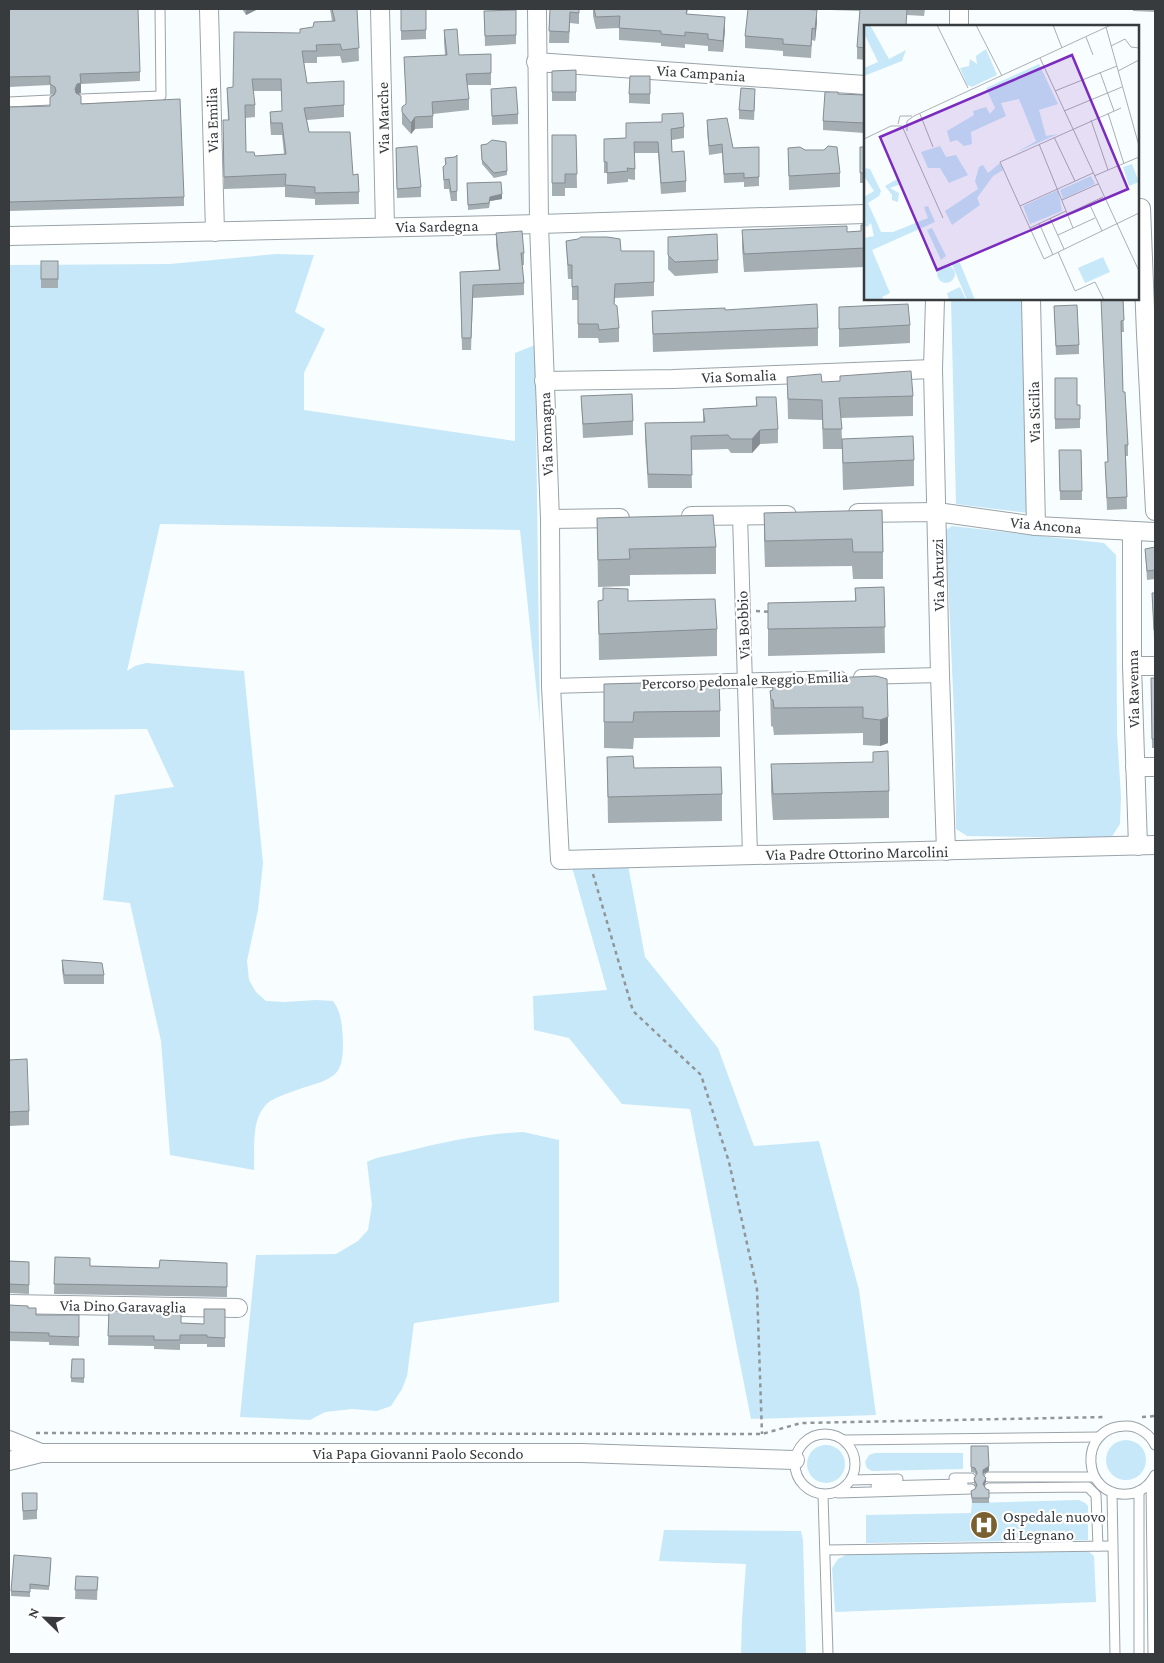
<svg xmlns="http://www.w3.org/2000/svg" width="1164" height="1663" font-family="'Crimson Pro',serif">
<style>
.green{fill:#c7e8f9}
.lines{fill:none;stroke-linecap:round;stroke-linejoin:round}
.service-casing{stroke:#99a3a9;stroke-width:11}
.pedestrian-casing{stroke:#99a3a9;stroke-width:16}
.minor-casing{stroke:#99a3a9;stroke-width:20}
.path{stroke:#909597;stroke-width:2.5;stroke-dasharray:4 4;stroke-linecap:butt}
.service{stroke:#fff;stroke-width:9}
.pedestrian{stroke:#fff;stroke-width:14}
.minor{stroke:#fff;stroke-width:18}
.wall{fill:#a4aeb3;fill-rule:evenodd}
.shaded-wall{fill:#868d92}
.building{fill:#bfcad0;stroke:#868d92;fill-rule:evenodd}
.labels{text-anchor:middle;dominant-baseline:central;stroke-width:4.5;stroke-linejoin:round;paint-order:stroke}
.street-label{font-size:16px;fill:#373b3e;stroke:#fff}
.poi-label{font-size:16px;fill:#373b3e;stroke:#fff;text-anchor:start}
.inset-road{fill:none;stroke:#abafb2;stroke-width:1}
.view{fill:#7b2cbf;fill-opacity:0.15;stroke:#7b2cbf;stroke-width:2.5}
.inset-edge{fill:none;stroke:#373b3e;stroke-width:2.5}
</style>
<rect width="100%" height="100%" fill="#f8fdff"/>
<g class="green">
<path d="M276,254L314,255L295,312L325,329L304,373V410L515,441V353L535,345L540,724L520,530L160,524L127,671L135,666L146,663L244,671L263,863L258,910L247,961L249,980L256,992L266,1001L285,1002L316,1000L333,1001C342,1013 342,1027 343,1041C343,1070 339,1077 312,1085C302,1088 293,1091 283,1095C276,1098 268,1101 264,1107C251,1123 255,1151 254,1170L170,1155L161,1041L130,903L103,900L115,795L174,787L147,729L9,730V265L170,264Z"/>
<polygon points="951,299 1022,299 1027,513 956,504"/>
<polygon points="952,526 1104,543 1116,555 1117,733 1121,796 1120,824 1111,838 967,836 956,829 955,737 946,530"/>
<polygon points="628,865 645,957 718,1048 754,1146 819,1141 859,1290 876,1415 751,1419 690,1109 622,1104 569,1038 534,1030 533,996 607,990 572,867"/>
<path d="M523,1132L559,1140V1302L414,1323L407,1376L402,1389L391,1406L377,1411L352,1409L325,1412L310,1420L240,1417L256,1255L336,1254L358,1241L368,1230L372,1205L367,1162C379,1156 391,1155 404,1152C443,1142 482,1134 523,1132Z"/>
<circle cx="1126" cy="1460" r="20"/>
<circle cx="826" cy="1464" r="19"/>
<polygon points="875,1453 963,1453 963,1469 872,1471 867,1468 865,1462 869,1455"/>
<polygon points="1079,1500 1085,1503 1088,1506 1088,1540 866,1543 866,1515 971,1513 972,1503"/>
<polygon points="664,1530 801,1531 803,1540 806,1654 741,1654 742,1619 746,1564 659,1561"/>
<polygon points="1088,1551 1094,1556 1096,1602 835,1612 832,1568 838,1559 848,1554"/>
</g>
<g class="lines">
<g class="service-casing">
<g id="service">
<polyline points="81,99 161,96 160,9"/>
<polyline points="9,102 50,100"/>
<circle cx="825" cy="1464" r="30"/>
<polyline points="844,1440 1099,1437"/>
<path d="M1155,1445C1150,1434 1137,1425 1125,1426C1077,1427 1081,1498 1128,1494C1140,1493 1149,1486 1155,1475"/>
<polyline points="989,1477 1094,1477"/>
<polyline points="954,1478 971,1478"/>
<polyline points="851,1480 898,1479"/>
<polyline points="1151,1482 1153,1654"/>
<polyline points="876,1486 963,1484"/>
<polyline points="989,1488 1088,1487 1096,1495 1098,1546"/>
<polyline points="1139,1491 1139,1654"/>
<polyline points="1112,1492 1115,1654"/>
<polyline points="838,1493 971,1489"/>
<polyline points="823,1495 828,1654"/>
<polyline points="826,1550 1112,1546"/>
</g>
</g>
<g class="pedestrian-casing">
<g id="pedestrian">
<polyline points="740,515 750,855"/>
<polyline points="861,677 940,675"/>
<polyline points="551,686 839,678"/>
</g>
</g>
<g class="minor-casing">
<g id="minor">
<polyline points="209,9 215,232"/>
<polyline points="380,9 385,227"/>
<polyline points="537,9 539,224 550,519 551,686 560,860 1155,845"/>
<polyline points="959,26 959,9"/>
<polyline points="536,62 865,85"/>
<polyline points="1141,208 1146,334 1155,511"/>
<polyline points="9,236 539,224 865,214"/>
<polyline points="935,299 933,369 940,675 946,851"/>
<polyline points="1031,299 1036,526"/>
<polyline points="544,381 673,379 933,369"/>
<polyline points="858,513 937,512 1036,526 1155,532"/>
<polyline points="691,516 787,515"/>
<polyline points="550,519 620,518"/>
<polyline points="1132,532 1132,666 1138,846"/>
<polyline points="1132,666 1155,666"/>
<polyline points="1135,767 1155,767"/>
<polyline points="9,1304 238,1308"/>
<polyline points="9,1440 41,1453"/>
<polyline points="9,1461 41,1453 581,1453 795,1460"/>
</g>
</g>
<g class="path">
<polyline points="756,611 771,612"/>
<polyline points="593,874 633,1011 701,1075 729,1162 757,1289 762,1434"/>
<polyline points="1142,1417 1155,1416"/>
<polyline points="36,1433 762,1434 801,1423 1106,1417"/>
</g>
<use href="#service" class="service"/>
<use href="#pedestrian" class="pedestrian"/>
<use href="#minor" class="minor"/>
</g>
<g class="wall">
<polygon points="9,9 140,72 140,81 81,84 81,93 78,94 81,104 184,197 184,206 9,211 9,107 50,106 53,95 50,94 50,85 9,87"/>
<polygon points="242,9 258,9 246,15"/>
<path d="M330,9H357L359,61L342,63L340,56L317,57V63H304L307,83L344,105V117L307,120L309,132L353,175L359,192V204L315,205V199L285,197V187L224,189L223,133L228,120L227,88L233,87L300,33L313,27L332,21ZM253,91H281L282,111L270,112V124L271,135H282L284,154L255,156L246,152L245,118L255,117V105Z"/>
<polygon points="401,9 426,9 426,39 401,40"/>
<polygon points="550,9 579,9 579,24 570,23 569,43 549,43"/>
<polygon points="593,9 688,9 687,14 725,29 723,52 708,51 708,46 685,44 685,48 661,46 661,43 619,40 619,28 596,29 593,16"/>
<polygon points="831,9 925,9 924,16 907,15 865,26 865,60 857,59 857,47 860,11 831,10"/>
<polygon points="1133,9 1155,9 1155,12 1133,11"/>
<polygon points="516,10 516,44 485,46 484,11"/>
<polygon points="817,22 815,41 812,40 811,58 783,56 783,51 745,48 745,36"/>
<polygon points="444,30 459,55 491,54 491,85 467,85 469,99 469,110 433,114 433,128 415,129 411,134 402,124 402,107 406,104 406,102 404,57 445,55 444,42"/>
<polygon points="576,70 576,101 552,101 552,71"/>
<polygon points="650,76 650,104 629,103 629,94"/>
<polygon points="491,89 518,114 518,124 492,125"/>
<polygon points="838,94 865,95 865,183 860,183 860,147 864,147 864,133 823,130 823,121"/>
<polygon points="755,98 754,120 739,119 739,110"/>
<polygon points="707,120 733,148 759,147 759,186 744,187 744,182 724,183 722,153 709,155 707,130"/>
<polygon points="626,123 684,127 684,138 672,140 672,152 686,181 686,192 661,194 658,153 635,153 635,180 628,179 628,182 607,184 607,173 604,173 604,139 626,138"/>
<polygon points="552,135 576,135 577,188 565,188 565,196 552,196"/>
<polygon points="506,142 507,175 494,178 482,164 481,145"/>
<polygon points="396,148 421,187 421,197 397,198"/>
<polygon points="788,148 840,173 840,187 789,190"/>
<polygon points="457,155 457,201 451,201 449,189 444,189 443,167 445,166 445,158 455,157"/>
<polygon points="467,183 502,199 490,201 489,208 468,210"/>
<polygon points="865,225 865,267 744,272 742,248 742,230 847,232 861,231"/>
<polygon points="496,233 524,253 524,265 522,265 524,283 524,295 473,298 471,350 462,350 460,272 499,270 496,245"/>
<polygon points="668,237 718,260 718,273 675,276 668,269"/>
<polygon points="566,241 621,251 654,251 654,296 615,298 614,305 619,328 619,342 599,343 598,338 578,338 578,300 572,300 572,279 568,279"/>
<rect x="41" y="261" width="17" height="27"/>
<polygon points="1101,299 1123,299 1124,332 1121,332 1123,392 1128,445 1128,456 1126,456 1127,509 1107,510 1105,462 1108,462"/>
<polygon points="1054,306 1079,345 1079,354 1056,355"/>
<polygon points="839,307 910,325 910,343 839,347"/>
<polygon points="725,310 818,328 818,346 653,352 652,311"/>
<polygon points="787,377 913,396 913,416 841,418 842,439 914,460 914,486 843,490 842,449 823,449 822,420 788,419"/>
<polygon points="1055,378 1077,405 1080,405 1080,428 1055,429"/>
<polygon points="581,396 633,421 633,435 583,438"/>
<polygon points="756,397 778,429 778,443 760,444 752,453 731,453 728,449 691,450 692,488 648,488 645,437 645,423 703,422 703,409 756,406"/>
<polygon points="1059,450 1081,450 1082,500 1060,500"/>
<polygon points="882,510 883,552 883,579 853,579 852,566 765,567 764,539 764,513"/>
<polygon points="597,518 716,547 716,574 630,575 630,586 598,587"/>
<polygon points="1155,547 1155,579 1147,580 1145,549"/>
<polygon points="884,587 885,653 768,656 768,603 855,601 855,588"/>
<polygon points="603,588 628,601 717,629 717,656 599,660 598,601 603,601"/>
<polygon points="1152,593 1155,593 1155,639 1154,639"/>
<polygon points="876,676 888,743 880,746 863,745 863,733 774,735 773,727 771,726 770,691 782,684"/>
<polygon points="1151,678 1155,678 1155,748 1152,748"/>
<polygon points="604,684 720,711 720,737 634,738 633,749 604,748"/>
<polygon points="607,757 634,768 722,794 722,821 608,823"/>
<polygon points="771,764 889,791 889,818 773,820 771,791"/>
<polygon points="62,960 104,975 104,984 64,984 62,970"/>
<polygon points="9,1060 29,1111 29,1125 9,1126"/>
<polygon points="55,1257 90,1266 159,1268 227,1263 227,1297 54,1294"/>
<polygon points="9,1261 29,1262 29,1294 9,1293"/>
<polygon points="28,1308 36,1315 79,1315 79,1346 49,1345 49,1342 9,1341 9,1321"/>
<polygon points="225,1309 225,1347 207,1347 207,1344 180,1344 180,1350 154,1349 154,1346 108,1345 109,1311 181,1323 204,1324"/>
<polygon points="72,1359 84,1359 84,1383 71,1382"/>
<polygon points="971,1446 989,1471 983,1474 986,1482 984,1486 986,1489 989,1490 989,1503 972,1503 971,1491 975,1489 976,1487 974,1484 974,1479 976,1475 975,1473 971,1472"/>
<polygon points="22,1493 37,1493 37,1519 23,1520"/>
<polygon points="51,1562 49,1590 30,1589 30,1597 11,1596 11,1591"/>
<polygon points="76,1576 98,1577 97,1600 75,1599"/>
</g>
<g class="shaded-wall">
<polygon points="246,9 258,9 246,15"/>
<polygon points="817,10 817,22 815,41 815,29"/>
<polygon points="725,17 725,29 723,52 723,41"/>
<polygon points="81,83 81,93 77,94 75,99 75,89 77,84"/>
<polygon points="415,117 415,129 411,134 411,123"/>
<polygon points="502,194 502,199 490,201 489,208 490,197"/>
<polygon points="760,430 760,444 752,453 752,439"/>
<polygon points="888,717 888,743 880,746 880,720"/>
<polygon points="989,1466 989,1471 983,1474 983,1470"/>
<polygon points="986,1478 986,1482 983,1489 983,1484"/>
</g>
<g class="building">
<polygon points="9,9 138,9 140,72 80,74 81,83 77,84 75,89 76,93 81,96 81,104 180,99 184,197 9,202 9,107 50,106 50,97 54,95 56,91 55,87 50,84 50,76 9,77"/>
<path d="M332,9H357L359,48L342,50L340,44L316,45L317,51H302L307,83L344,81V105L304,108L309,132H350L353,175L358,174L359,192L315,193V187L285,185L286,174L224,177L223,120H229L227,88L233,87L234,32L300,33V29L313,27L314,22L335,21ZM252,79H281L282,111L270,112L271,123H282L286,154L255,156L254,152H246L245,105H255Z"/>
<polygon points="401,9 426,9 426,30 401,31"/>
<polygon points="550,9 579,9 579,13 570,12 569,32 549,31"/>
<polygon points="594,9 687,9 686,14 725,17 723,41 708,39 708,34 685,32 685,36 661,34 661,31 619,28 620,16 596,17"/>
<polygon points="748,9 800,9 817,10 815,29 812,28 811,46 783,44 783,39 745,36"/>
<polygon points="860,9 907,9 906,26 865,26 865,48 857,47"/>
<polygon points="516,10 516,35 485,36 484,11"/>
<polygon points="457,29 459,55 491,54 491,73 466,74 469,99 432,102 433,116 415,117 411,123 402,112 402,107 406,104 406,97 404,57 447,55 444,30"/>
<polygon points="576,70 576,92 552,92 552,71"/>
<polygon points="630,76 650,76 650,94 629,94"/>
<polygon points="516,87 518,114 492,116 491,89"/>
<polygon points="741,88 755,89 754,111 739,110"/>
<polygon points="825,92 838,92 838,94 865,95 865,173 860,173 860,147 865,147 864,123 823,121"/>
<polygon points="683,113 684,127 671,129 672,152 684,151 686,181 661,183 658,142 634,142 635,169 627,168 628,171 607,173 607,162 604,162 604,139 626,138 626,123 662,122 662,114"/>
<polygon points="727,118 733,148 759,147 759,177 744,178 744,173 724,174 722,144 709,146 707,120"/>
<polygon points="552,135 576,135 577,174 565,174 565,183 552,183"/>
<polygon points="492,140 506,142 507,171 494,173 482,160 481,145 487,144"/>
<polygon points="417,146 421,187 397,189 396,148"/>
<polygon points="828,146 837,147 840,173 789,176 788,148 800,147 805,150 824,150"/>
<polygon points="457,155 457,191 451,192 449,179 444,180 443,167 446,164 445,158 455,157"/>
<polygon points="501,182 502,194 490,197 489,203 468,205 467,183"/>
<polygon points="861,225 865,225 865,248 744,254 742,230 847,226 847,232 861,231"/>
<polygon points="522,231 524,253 521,253 524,283 473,285 471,338 462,338 460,272 500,270 496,233"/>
<polygon points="717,234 718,260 675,262 668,255 668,237"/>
<polygon points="581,237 607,237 620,239 621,251 654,251 654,282 615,284 614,304 617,306 619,328 599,330 598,324 578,324 578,286 572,287 572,265 568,265 566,241 578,239"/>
<rect x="41" y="261" width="17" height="18"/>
<polygon points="1101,299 1123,299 1124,320 1121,321 1123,392 1125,392 1128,445 1125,445 1127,497 1107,498 1105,462 1108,462"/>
<polygon points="817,304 818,328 653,334 652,311 725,308 725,310"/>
<polygon points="908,304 910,325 839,329 839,307"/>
<polygon points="1077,305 1079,345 1056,346 1054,306"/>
<polygon points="911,371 913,396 839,398 842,429 823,429 822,400 788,399 787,377 821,374 822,382 840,381 840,376"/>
<polygon points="1055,378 1077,378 1077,405 1080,405 1080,419 1055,419"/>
<polygon points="632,394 633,421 583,424 581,396"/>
<polygon points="756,397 776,397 778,429 760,430 752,439 731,439 728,435 691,436 692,475 648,474 645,423 705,422 703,409 757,406"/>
<polygon points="913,436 914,460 843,463 842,439"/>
<polygon points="1059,450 1081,450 1082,491 1060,491"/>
<polygon points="882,510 883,552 853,552 852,539 765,541 764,513"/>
<polygon points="713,515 716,547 629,549 630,559 598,560 597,518"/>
<polygon points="1155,547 1155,570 1147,571 1145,549"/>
<polygon points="884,587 885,627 768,629 768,603 856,601 855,588"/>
<polygon points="603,588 628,589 628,601 715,599 717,629 599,634 598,601 603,600"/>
<polygon points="1152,593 1155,593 1155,630 1154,630"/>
<polygon points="876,676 887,679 888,717 880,720 863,718 863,707 774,708 773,700 771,699 770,691 773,690 772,684 782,684 783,680"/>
<polygon points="1151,678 1155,678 1155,739 1152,739"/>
<polygon points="719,681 720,711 634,712 633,722 604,722 604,684"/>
<polygon points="888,751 889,791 773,794 771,764 873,762 873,752"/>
<polygon points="633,756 634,768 721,767 722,794 608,797 607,757"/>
<polygon points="62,960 102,963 104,975 64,975"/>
<polygon points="27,1059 29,1111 9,1112 9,1060"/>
<polygon points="55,1257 90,1258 90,1266 159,1268 160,1260 227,1263 227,1287 54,1284"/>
<polygon points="9,1261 29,1262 29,1285 9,1284"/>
<polygon points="9,1305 28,1306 28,1308 36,1308 36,1315 79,1315 79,1337 49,1336 49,1333 9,1332"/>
<polygon points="204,1309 225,1309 225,1338 207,1337 207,1335 180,1335 180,1340 154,1340 154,1336 108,1336 109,1311 181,1312 181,1323 204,1324"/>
<polygon points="72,1359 84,1359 84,1378 71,1378"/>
<polygon points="971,1446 988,1446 989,1466 983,1470 983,1475 986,1478 983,1484 986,1489 989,1490 989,1498 972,1498 971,1491 975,1489 977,1485 974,1479 977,1473 975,1468 971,1467"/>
<polygon points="22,1493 37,1493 37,1510 23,1511"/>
<polygon points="14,1555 51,1558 49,1586 30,1584 30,1592 11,1591"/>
<polygon points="76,1576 98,1577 97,1590 75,1590"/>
</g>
<defs>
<g id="hospital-disc" transform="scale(1.4375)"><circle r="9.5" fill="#7a6031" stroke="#fff"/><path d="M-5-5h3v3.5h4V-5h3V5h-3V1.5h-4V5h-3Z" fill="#fff"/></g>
</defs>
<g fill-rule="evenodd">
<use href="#hospital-disc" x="984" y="1525"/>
</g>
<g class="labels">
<g class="street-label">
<text transform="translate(701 73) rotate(4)">Via Campania</text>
<text transform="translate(383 118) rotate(-91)">Via Marche</text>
<text transform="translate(212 120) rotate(-91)">Via Emilia</text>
<text transform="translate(437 226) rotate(-1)">Via Sardegna</text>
<text transform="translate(739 376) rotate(-2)">Via Somalia</text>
<text transform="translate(1034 412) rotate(-91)">Via Sicilia</text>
<text transform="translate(546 434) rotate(-92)">Via Romagna</text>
<text transform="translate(1046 525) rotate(5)">Via Ancona</text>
<text transform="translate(938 575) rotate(-91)">Via Abruzzi</text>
<text transform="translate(743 625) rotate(-92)">Via Bobbio</text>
<text transform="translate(745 680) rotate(-2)">Percorso pedonale Reggio Emilia</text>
<text transform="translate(1133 689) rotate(-91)">Via Ravenna</text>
<text transform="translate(857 853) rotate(-1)">Via Padre Ottorino Marcolini</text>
<text transform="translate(123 1306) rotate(1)">Via Dino Garavaglia</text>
<text x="418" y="1453">Via Papa Giovanni Paolo Secondo</text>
</g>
<g class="poi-label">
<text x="1003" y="1516">Ospedale nuovo<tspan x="1003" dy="18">di Legnano</tspan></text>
</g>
</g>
<g transform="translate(864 25)">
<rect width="275" height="275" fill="#f8fdff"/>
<path d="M0,0H6L25,34L42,25L38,36L0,51V43L14,37L0,8ZM122,24L133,50L108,62L103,60L96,43L105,41L106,34L113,39L112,31ZM175,39L194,79L175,85L182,111L194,109L151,128L172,116L155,74L137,78L142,91L107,107L108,119L100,121L93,115L86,117L83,106L110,90L109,86L122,82L126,89L131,83L122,63ZM76,121L82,132L92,130L104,150L85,158L76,143H64L57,127ZM136,138L139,145L129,151L113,173L116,180L88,200L81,186L114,164L111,156L115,142L119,140L124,148ZM268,139L275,157L265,161L259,142ZM0,143L6,144L17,166L15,171L4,178L17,207H29L64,193L60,182L64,181L71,197L8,225L26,268L18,272L20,275H0V213L10,211L7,198L3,202L0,200V172L10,166L0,151ZM227,151L231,159L199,174L196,165ZM35,153L37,159L26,163L35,168L34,177L28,175V170L21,161ZM194,165L198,186L166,199L159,181ZM68,203L82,231L77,235L63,205ZM239,232L246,247L221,258L214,243ZM93,237L96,238L111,275H103L88,239ZM73 249a9 9 0 1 1 18 0a9 9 0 1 1-18 0ZM96,262L102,275H85L83,268Z" fill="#c7e8f9"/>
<path class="inset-road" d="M73,0L104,63M112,0L138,51M189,0L198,23M242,2L275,121M222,12L229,30M247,21L261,14L267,22L275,23M176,33L275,246M254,46L275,35M236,47L250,86M191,66L253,41M257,83L136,137L180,234L275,188M200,86L258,62M244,88L260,139M56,89L69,122M227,95L244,145M34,99L36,91H48M43,106V96L50,91L247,0M190,112L211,156M0,114L27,101H38L79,193M175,119L209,203M230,151L275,132M198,175L234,159M225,178L238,206M156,181L229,148M203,189L239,172M186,193L200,224M175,198L189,230M166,203L202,186M194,210L231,193M194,227L211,266L231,257L240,275"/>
<path class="view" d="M208,30L264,164L73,245L16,112Z"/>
<rect width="275" height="275" class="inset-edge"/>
</g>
<rect width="1164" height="1663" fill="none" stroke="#373b3e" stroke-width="20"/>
<g transform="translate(45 1618) rotate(293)" stroke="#ffffff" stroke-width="4" paint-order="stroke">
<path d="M0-4L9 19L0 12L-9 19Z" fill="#373b3e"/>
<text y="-8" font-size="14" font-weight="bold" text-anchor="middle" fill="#373b3e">N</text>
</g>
</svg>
